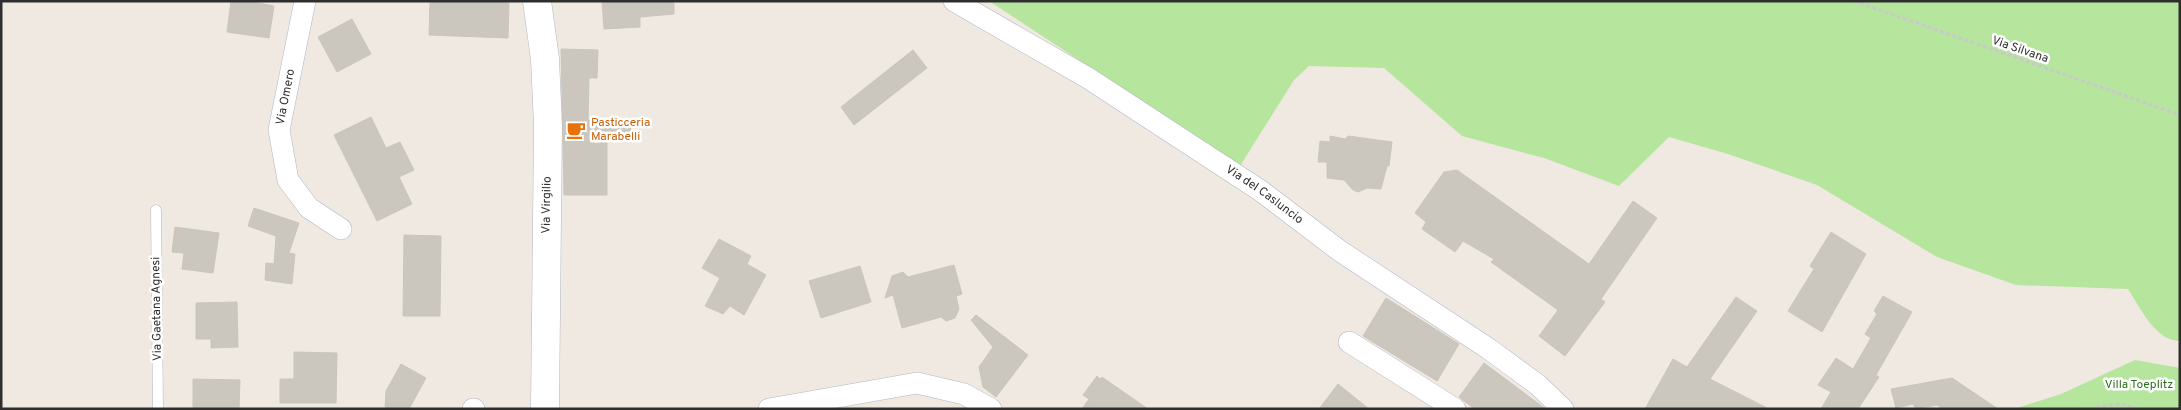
<svg xmlns="http://www.w3.org/2000/svg" width="2181" height="410" font-family="Overpass,sans-serif">
<style>
.green{fill:#b6e59e}
.building{fill:#cbc7bf;stroke:#cbc5ba}
.lines{fill:none;stroke-linecap:round;stroke-linejoin:round}
.service-casing{stroke:#b4b7c1;stroke-width:11}
.minor-casing{stroke:#b4b7c1;stroke-width:22}
.secondary-casing{stroke:#b4b7c1;stroke-width:29}
.path{stroke:#c9c9c9;stroke-width:3;stroke-dasharray:4 2.5;stroke-linecap:butt}
.service{stroke:#fff;stroke-width:10}
.minor{stroke:#fff;stroke-width:21}
.secondary{stroke:#fff;stroke-width:28}
.labels{text-anchor:middle;dominant-baseline:central;stroke-width:5;stroke-linejoin:round;paint-order:stroke}
.street-label{font-size:12px;fill:#2e2e2e;stroke:#fff}
.food-label{font-size:12px;fill:#c56008;stroke:#fff;text-anchor:start}
.park-label{font-size:12px;fill:#2c6e1b;stroke:#fff}
</style>
<rect width="100%" height="100%" fill="#efe9e1"/>
<g class="green">
<path d="M989,1H2180V341C2155,341 2140,307 2128,289L2016,285L1937,257L1817,185L1728,154L1669,137L1619,186L1544,158L1462,136L1384,68L1309,66L1294,80L1240,166Z"/>
<polygon points="2135,360 2180,368 2180,409 2014,409 2061,394"/>
</g>
<g class="building">
<polygon points="231,1 249,1 274,6 269,38 227,32"/>
<polygon points="430,1 509,1 508,38 429,35"/>
<polygon points="602,1 674,1 674,14 640,17 640,27 604,29"/>
<polygon points="352,19 371,54 337,72 318,37"/>
<polygon points="561,49 598,50 597,78 589,78 588,120 631,122 630,138 607,137 607,195 564,195"/>
<polygon points="913,50 927,68 854,125 841,107"/>
<polygon points="371,117 386,148 400,142 414,170 399,177 412,204 377,221 334,135"/>
<polygon points="1330,136 1345,139 1348,136 1392,142 1389,166 1387,166 1381,189 1367,188 1358,192 1353,190 1344,180 1327,178 1327,162 1318,162 1320,141 1330,142"/>
<polygon points="1457,170 1589,264 1633,201 1657,218 1601,299 1605,302 1565,356 1539,336 1558,310 1491,262 1494,259 1463,241 1455,252 1422,229 1426,222 1415,213 1444,172"/>
<polygon points="254,208 299,223 289,253 295,254 292,284 265,280 266,263 274,264 276,236 248,226"/>
<polygon points="175,227 219,233 213,273 182,269 184,253 172,252"/>
<polygon points="1831,232 1866,254 1822,332 1788,311 1814,269 1810,266"/>
<polygon points="404,235 441,236 440,316 403,316"/>
<polygon points="719,239 751,256 747,264 766,275 744,315 730,306 723,314 705,306 720,278 702,268"/>
<polygon points="954,265 962,294 956,296 959,309 955,318 946,321 941,317 902,328 893,295 885,298 892,276 903,272 908,277"/>
<polygon points="860,266 871,302 821,318 809,281"/>
<polygon points="1883,296 1912,312 1876,375 1879,377 1858,409 1821,409 1831,392 1818,385 1836,358 1853,369 1871,338 1865,334 1877,314 1874,311"/>
<polygon points="1736,297 1757,311 1710,379 1769,409 1645,409 1673,359 1687,367"/>
<polygon points="1386,298 1459,344 1437,381 1363,336"/>
<polygon points="237,302 238,347 211,348 211,339 196,339 196,303"/>
<polygon points="976,315 1028,355 996,397 983,387 979,367 993,347 971,320"/>
<polygon points="294,352 337,353 336,403 280,403 280,379 294,379"/>
<polygon points="1484,363 1539,404 1545,409 1475,409 1464,401 1459,397"/>
<polygon points="401,364 426,378 409,409 385,409 386,391"/>
<polygon points="1097,376 1100,379 1102,377 1148,409 1082,409 1089,399 1083,395"/>
<polygon points="1952,378 1998,409 1943,409 1937,405 1916,409 1913,404 1896,408 1891,389"/>
<polygon points="193,379 240,380 239,409 193,409"/>
<polygon points="1338,384 1369,409 1319,409"/>
</g>
<g class="lines">
<g class="service-casing">
<polyline id="service" points="156,210 158,409"/>
</g>
<g class="minor-casing">
<g id="minor">
<polyline points="305,1 279,130 288,180 309,208 341,229"/>
<path id="s1" d="M954,1L1088,78L1261,191L1340,251L1489,349L1538,385L1563,409"/>
<polyline points="1349,342 1455,409"/>
<polyline points="473,409 474,409"/>
<polyline points="769,409 917,383 964,394 991,409"/>
</g>
</g>
<g class="secondary-casing">
<polyline id="secondary" points="537,1 545,59 548,125 545,409"/>
</g>
<g class="path">
<polyline points="1854,1 2180,115"/>
<polyline points="2083,409 2121,404 2142,409"/>
</g>
<use href="#service" class="service"/>
<use href="#minor" class="minor"/>
<use href="#secondary" class="secondary"/>
</g>
<defs>
<g id="cafe-bare" transform="scale(1.5)"><path d="M-5.5-4.5H6V0H3Q3 3.5 0 3.5H-2.5Q-5.5 3.5-5.5 0ZM3-3.2v2h1.7v-2ZM-6 4.5H4V6H-6Z" fill="#e8710a" stroke="#fff" stroke-width="2.5" paint-order="stroke"/></g>
</defs>
<g fill-rule="evenodd">
<use href="#cafe-bare" x="576" y="130"/>
</g>
<g class="labels">
<g class="street-label">
<text transform="translate(2020 50) rotate(19)">Via Silvana</text>
<text transform="translate(286 97) rotate(-79)">Via Omero</text>
<text stroke="none"><textPath href="#s1" startOffset="366">Via del Casluncio</textPath></text>
<text transform="translate(547 205) rotate(-89)">Via Virgilio</text>
<text transform="translate(157 309) rotate(-91)">Via Gaetana Agnesi</text>
</g>
<g class="food-label">
<text x="591" y="123">Pasticceria<tspan x="591" dy="14">Marabelli</tspan></text>
</g>
<g class="park-label">
<text x="2139" y="385">Villa Toeplitz</text>
</g>
</g>
<rect width="2181" height="410" fill="none" stroke="#2e2e2e" stroke-width="5"/>
</svg>
